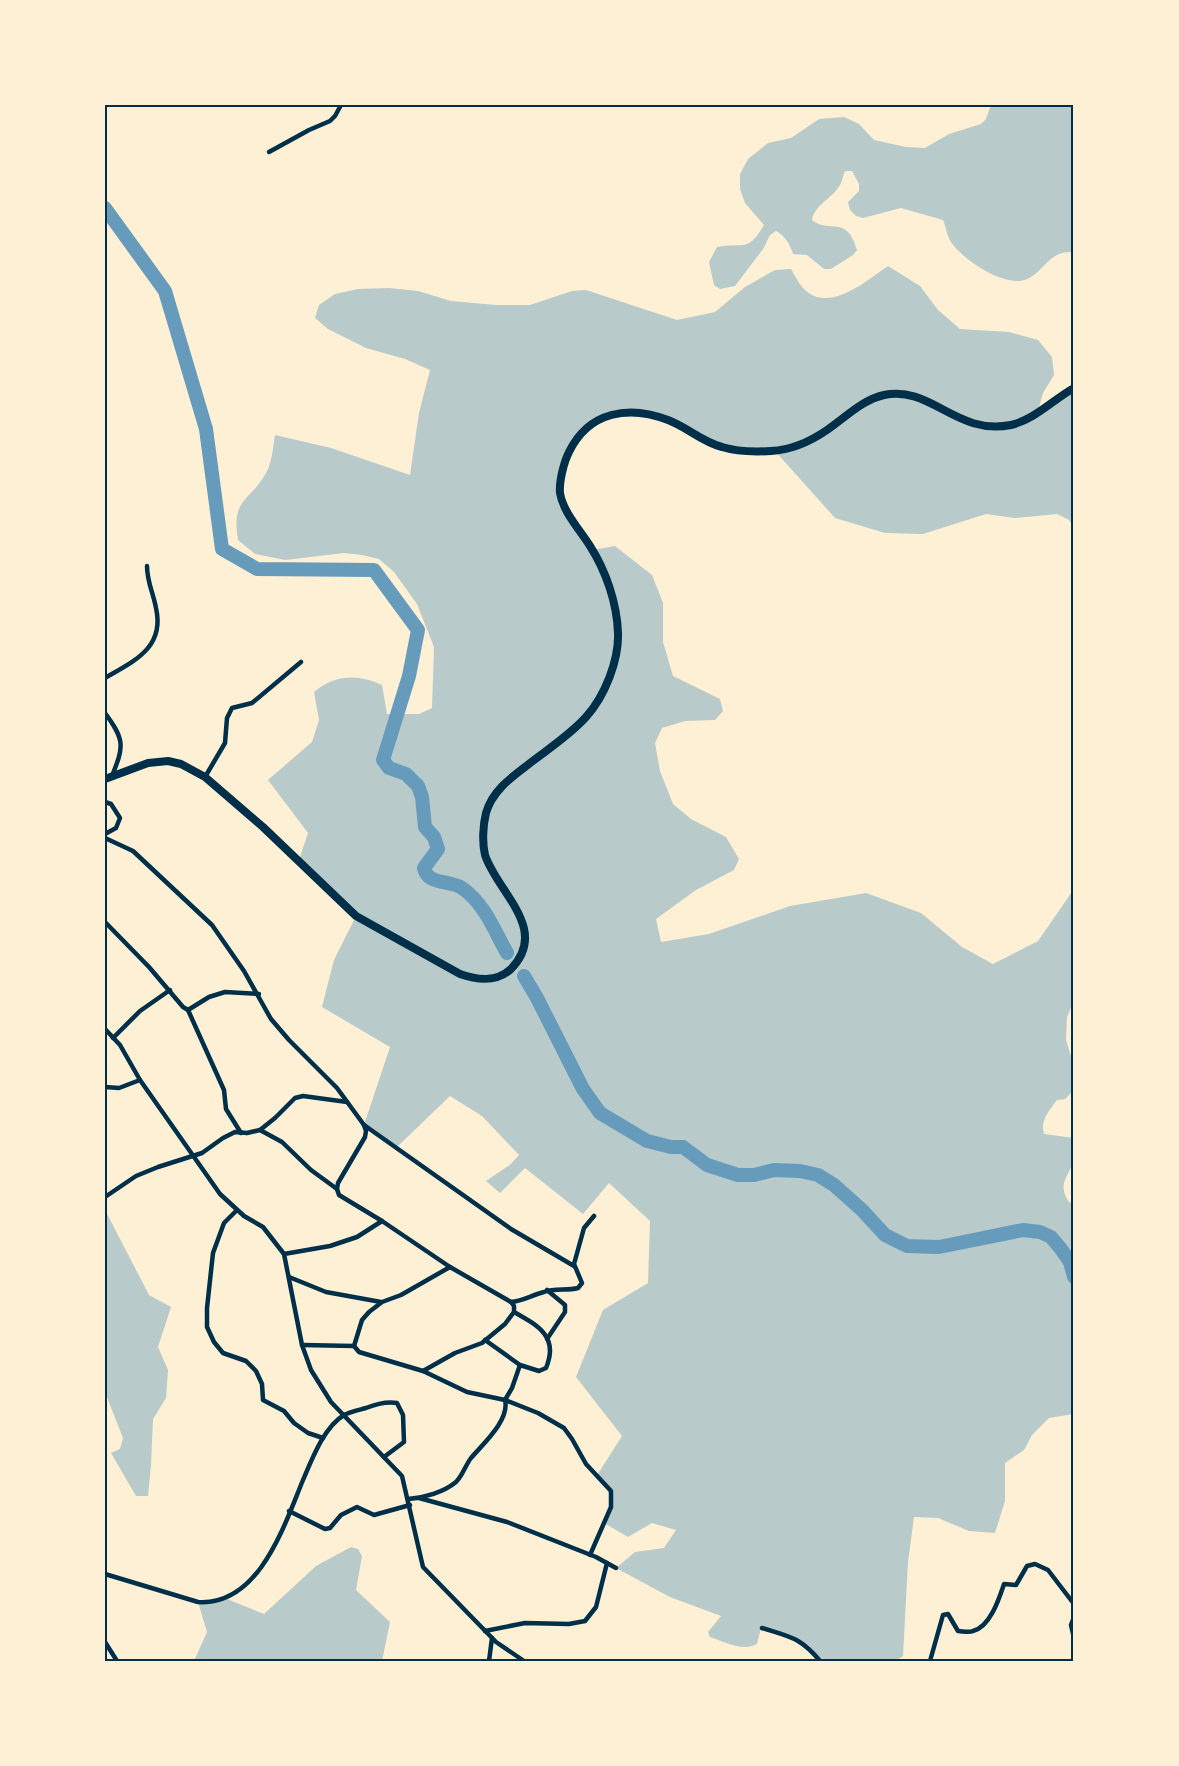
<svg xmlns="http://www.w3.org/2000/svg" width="1179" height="1766" font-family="'Roboto Condensed',sans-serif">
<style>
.green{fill:#b9caca}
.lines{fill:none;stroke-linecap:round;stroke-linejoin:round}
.river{stroke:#669bbc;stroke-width:14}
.minor{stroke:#003049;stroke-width:4.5}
.trunk{stroke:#003049;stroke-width:8}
.neatline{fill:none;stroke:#003049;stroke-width:2}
</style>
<rect width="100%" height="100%" fill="#fdf0d5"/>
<g class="green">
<path d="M991,105H1074L1073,252C1050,251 1047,267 1031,277C1009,292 963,260 951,242C947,236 946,227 943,220L901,208L863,218L856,216L850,210L848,202L859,191V184L852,171H845C843,175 842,182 840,185C832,199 815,204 812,220C829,234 847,214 857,250L853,255L831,269H824L807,255L793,254C790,244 785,236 776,231L770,235L763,249L735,286L720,289L714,285L709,262L717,247C744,242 748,253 764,225L745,203L740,189V174L748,159L768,143L791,138L819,119L844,117L859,124L874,140L906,147L925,148L949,134L981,124L986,119Z"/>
<path d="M888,266L920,286L938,310L960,329L1009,332L1038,340L1052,357L1054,375L1043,393L1038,411L1074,388V527L1069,520L1057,514L1015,518L986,514L923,534L885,533L835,518L775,451L724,448L684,428L647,415L602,418L573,445L560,492L592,550L615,546L652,575L663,603V642L673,676L720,699L723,711L715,720L685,721L662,728L655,743L660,771L673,804L691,819L726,837L739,859L734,870L696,890L656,919L661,942L709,934L790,906L866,893L921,913L962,947L993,964L1038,941L1074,889V1000L1067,1017L1066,1040L1074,1066V1090L1065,1099L1057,1100C1049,1111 1040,1120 1044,1134L1074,1138C1074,1145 1076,1155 1073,1162C1068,1178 1057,1184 1069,1202L1074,1203V1414L1049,1418L1032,1435L1024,1450L1005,1463V1501L995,1533L969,1531L938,1518L914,1517L908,1562L903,1656L896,1661H820L809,1646L761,1628L757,1644C743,1652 725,1642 710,1637L708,1632L721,1616L670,1597L616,1568L635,1552L664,1548L676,1530L652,1523L628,1537L604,1523L608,1517L611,1491L596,1477L622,1436L576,1377L603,1310L648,1283L650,1221L609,1183L583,1214L525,1168L500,1193L486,1181L511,1164L519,1155L482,1116L450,1096L397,1147L364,1125L390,1047L322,1007L334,960L356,916L298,863L308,833L268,780L312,742L319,720L314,692C335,674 359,674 382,685L387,714H419L432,708L434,647L417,604L394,572L379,559L362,555L344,553L285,560L255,554L238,540C231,498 249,503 266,473C272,463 273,447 275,435L331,448L410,475L419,413L430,370L405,359L366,348L328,329L315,318L319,305L335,294L358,289L389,288L418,291L451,301L496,305H530L572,291L586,290L677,320L715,312L745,287L775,270L791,269C795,276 799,284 804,289C829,314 866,281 888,266Z"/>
<polygon points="105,1210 149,1295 171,1307 158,1347 168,1370 166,1398 153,1419 151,1465 148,1496 136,1496 111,1453 120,1449 123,1438 105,1392"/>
<polygon points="351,1547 358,1549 362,1556 356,1590 390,1622 382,1661 194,1661 207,1632 198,1602 212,1603 227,1599 264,1614 316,1566"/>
</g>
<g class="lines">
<g class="river">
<path d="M105,208L165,291L206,429L222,549L257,569L374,570L418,630L409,676L383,760L389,768L406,774L418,786L422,797L425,827L434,837L438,849L424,868C427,885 450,880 462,888C485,904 494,930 507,953"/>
<polyline points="524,976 537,998 583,1089 600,1113 647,1141 671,1147 683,1147 707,1165 738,1175 754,1175 774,1170 800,1171 818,1175 834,1185 862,1210 885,1235 907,1246 939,1247 1023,1230 1040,1232 1051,1237 1061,1249 1070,1262 1074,1277"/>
</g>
<g class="minor">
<polyline points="269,152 309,130 330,121 335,116 341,105"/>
<path d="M105,678C134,661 165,648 156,608C153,592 147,582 147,566"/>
<path d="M105,713C125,740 124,746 112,776"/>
<polyline points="205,777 225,743 227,718 232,708 252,703 301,662"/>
<polyline points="105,802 111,804 120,818 116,828 105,834"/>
<polyline points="105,838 133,851 212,925 244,971 271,1019 289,1040 337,1088 364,1125 366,1131 365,1137 338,1183 337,1189 339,1195 382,1221 450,1267 511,1302 514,1306 514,1312 505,1324 482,1343 455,1353 423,1371"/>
<polyline points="105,922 149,967 183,1007 188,1010 209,997 225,992 259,994"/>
<polyline points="188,1010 224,1090 226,1109 241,1133"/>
<polyline points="105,1029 120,1045 140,1080 220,1194 244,1216 263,1227 284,1254 302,1345 311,1370 331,1402 402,1476 423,1567 496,1642 524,1661"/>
<polyline points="113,1038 140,1011 170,990"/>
<polyline points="105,1087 119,1088 140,1080"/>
<polyline points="364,1125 511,1229 574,1266"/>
<polyline points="260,1130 282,1142 311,1170 337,1189"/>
<polyline points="105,1197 136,1176 158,1167 202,1153 223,1138 235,1132 247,1133 260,1130 275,1118 295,1098 303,1096 347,1102"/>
<polyline points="237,1210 224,1223 213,1253 207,1308 207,1327 214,1342 223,1353 246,1361 256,1371 262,1384 263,1400 284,1411 294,1423 308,1433 323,1438"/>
<polyline points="284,1254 330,1246 357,1237 382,1221"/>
<polyline points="289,1277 326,1292 381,1302"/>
<polyline points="547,1290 565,1305 565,1312 547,1339"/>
<path d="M511,1302C523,1301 532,1295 544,1292C555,1288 567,1291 578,1288L582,1283L574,1264L584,1228L594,1216"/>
<path d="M514,1312C539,1326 559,1337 546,1368L539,1371L520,1365L512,1388L505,1400L538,1413L564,1428L572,1439L586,1464L611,1491V1507L590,1555"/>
<polyline points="485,1340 520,1365"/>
<polyline points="302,1345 354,1346 362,1320 369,1312 382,1302 401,1295 450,1267"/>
<path d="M354,1346L359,1352L423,1371L467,1392L505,1400C510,1420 483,1444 471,1458C465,1466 463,1475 456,1482C444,1492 424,1498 408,1499"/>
<polyline points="419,1498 507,1522 596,1557 616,1568"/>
<polyline points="289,1511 325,1529 330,1528 341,1515 357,1507 374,1515 410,1505"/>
<path d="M105,1574L198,1602C259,1606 284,1526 303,1480C312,1459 324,1427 344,1415C350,1412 359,1410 366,1408C376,1404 387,1401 397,1403L403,1415L404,1442L384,1457"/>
<polyline points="1074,1617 1071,1625 1074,1638"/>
<path d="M762,1628C790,1637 800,1637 820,1661"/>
<polyline points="485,1631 525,1623 569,1624 585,1621 596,1607 607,1563"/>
<polyline points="105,1642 117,1661"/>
<polyline points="489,1661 492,1638"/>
<path d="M930,1661L943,1615L948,1614L958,1631C962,1631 969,1633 973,1631C990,1627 999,1599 1004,1584L1016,1585L1027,1566L1035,1564L1048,1570L1074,1604"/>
</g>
<path class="trunk" d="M105,779L148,763L168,761L181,764L205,777L263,827L356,916L460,974C477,980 496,983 511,969C550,929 497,892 485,855C482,843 483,825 486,813C492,792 509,779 525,767C545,751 569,736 586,717C605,696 619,660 618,633C617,603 606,571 590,546C580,530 563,512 560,493C559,481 564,462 569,452C589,411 629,405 668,420C687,427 702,442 722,447C738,452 755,452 771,451C791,450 811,441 827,430C846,417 862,400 884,395C931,385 956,436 1011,425C1034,420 1054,399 1074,388"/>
</g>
<rect width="1179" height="1766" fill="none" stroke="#fdf0d5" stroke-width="213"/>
<rect x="106" y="106" width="966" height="1554" class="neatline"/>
</svg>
